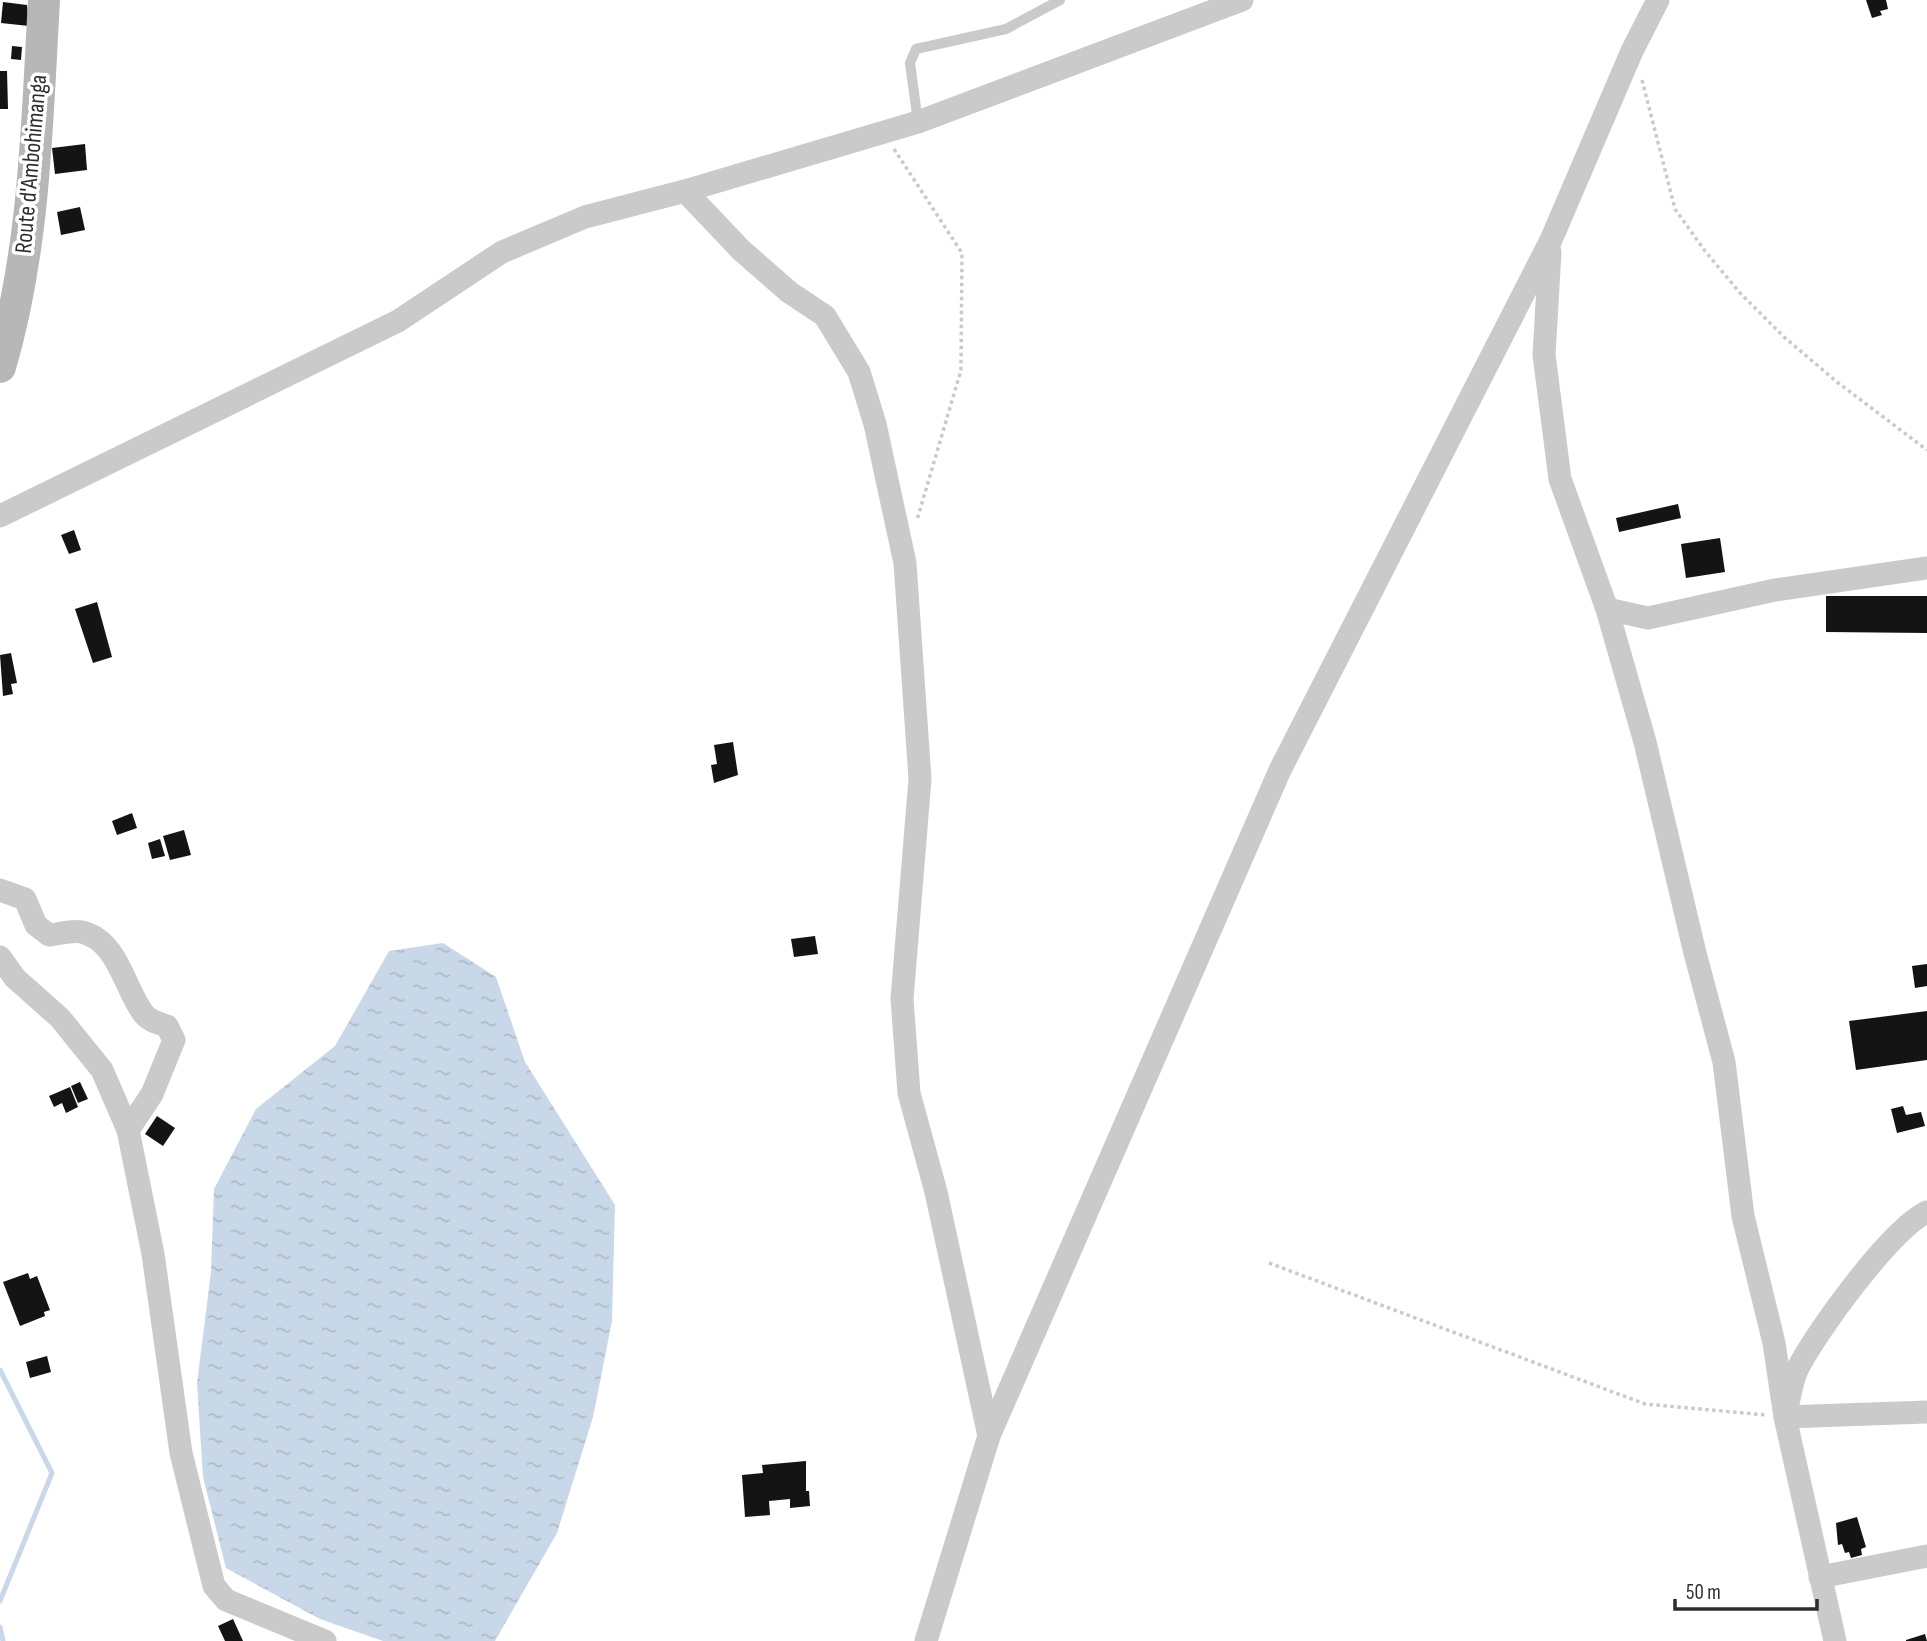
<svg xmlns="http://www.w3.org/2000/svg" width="1927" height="1641" font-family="'Sofia Sans Condensed',sans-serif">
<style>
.water{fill:url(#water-ripples)}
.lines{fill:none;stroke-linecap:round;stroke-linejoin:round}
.stream{stroke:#c9d8e8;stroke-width:5}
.building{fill:#141414}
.path{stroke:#cacaca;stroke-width:3.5;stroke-dasharray:3.5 3.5;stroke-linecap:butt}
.lane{stroke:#cacaca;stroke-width:10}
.street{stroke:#cacaca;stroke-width:23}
.secondary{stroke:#b7b7b7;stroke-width:32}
.labels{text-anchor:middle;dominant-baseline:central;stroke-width:7;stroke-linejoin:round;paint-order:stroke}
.street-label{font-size:24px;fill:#2d2d2d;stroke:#fff}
</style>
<defs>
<pattern id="water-ripples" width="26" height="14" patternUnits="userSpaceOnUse" patternTransform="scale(1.75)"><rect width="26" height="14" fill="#c9d8e8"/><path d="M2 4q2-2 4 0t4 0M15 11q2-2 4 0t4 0" fill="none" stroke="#adbac7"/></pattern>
</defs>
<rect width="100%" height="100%" fill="#fff"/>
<polygon class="water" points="443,943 496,977 525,1062 615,1205 612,1321 593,1417 557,1533 495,1641 383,1641 320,1619 226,1568 203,1477 197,1383 211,1272 214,1189 256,1109 335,1046 389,951"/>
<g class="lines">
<g class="stream">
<polyline points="0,1370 52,1473 0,1601"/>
<polyline points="0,1627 3,1641"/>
</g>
</g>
<g class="building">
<polygon points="1866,0 1886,0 1888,9 1880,11 1882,15 1872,18"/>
<polygon points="3,2 27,5 29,26 1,23"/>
<polygon points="12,46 22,47 21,60 11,59"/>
<polygon points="0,71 7,71 8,109 0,109"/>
<polygon points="85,144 87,170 55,174 52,148"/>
<polygon points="80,207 85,230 61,235 57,212"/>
<polygon points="1678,504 1681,518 1619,532 1616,518"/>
<polygon points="74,530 81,550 69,554 61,535"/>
<polygon points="1720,538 1725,572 1686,578 1681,544"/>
<polygon points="1826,596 1927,596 1927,633 1826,632"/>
<polygon points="97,602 112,657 93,663 75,609"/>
<polygon points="11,653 17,683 11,684 13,694 3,696 0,655"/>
<polygon points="733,742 738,775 714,783 711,765 717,764 714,745"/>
<polygon points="132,813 137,828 117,835 112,821"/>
<polygon points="184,830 191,855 170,860 163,836"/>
<polygon points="160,839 165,856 152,859 148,843"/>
<polygon points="815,936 818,954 794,957 791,939"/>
<polygon points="1927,964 1927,986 1915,988 1912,966"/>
<polygon points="1927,1011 1927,1060 1856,1070 1849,1021"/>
<polygon points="80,1082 88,1099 78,1103 71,1086"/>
<polygon points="70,1087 78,1107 66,1113 62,1103 54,1107 49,1096"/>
<polygon points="1903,1106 1906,1115 1921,1112 1925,1126 1897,1133 1891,1109"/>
<polygon points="157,1116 175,1128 163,1146 145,1134"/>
<polygon points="28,1273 30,1279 37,1276 50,1310 44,1312 45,1316 20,1326 3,1282"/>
<polygon points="47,1356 51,1372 30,1378 26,1362"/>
<polygon points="806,1461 806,1491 809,1491 810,1506 790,1508 790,1499 769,1501 770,1515 745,1517 742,1475 763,1473 762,1465"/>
<polygon points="1857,1517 1866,1547 1861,1549 1862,1555 1851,1558 1849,1552 1845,1553 1842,1544 1838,1545 1836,1523"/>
<polygon points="233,1619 243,1641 225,1641 218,1626"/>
<polygon points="1925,1634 1927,1641 1906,1641 1906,1640"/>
</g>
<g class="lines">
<g class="path">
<polyline points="1642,80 1675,209 1705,251 1740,293 1784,337 1837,382 1927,450"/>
<polyline points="894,149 962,253 961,370 917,520"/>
<polyline points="1269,1263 1645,1404 1766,1415"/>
</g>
<polyline class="lane" points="918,122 910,63 916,49 1006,29 1060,0"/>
<g class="street">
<polyline points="685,191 741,250 789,292 825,316 859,372 875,424 905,563 920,779 902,999 909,1093 936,1192 989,1436"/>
<polyline points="1550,252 1544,355 1560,479 1607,609 1645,742 1695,953 1724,1062 1743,1216 1774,1343 1785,1417 1835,1641"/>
<polyline points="0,516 398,321 502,252 585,217 685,191 918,122 1242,0"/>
<polyline points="1607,609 1648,618 1775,590 1927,568"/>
<path d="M0,890L25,899L36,925L49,935C59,934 72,930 82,932C118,941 124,987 143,1013C149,1021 158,1023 167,1026L174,1040L152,1094L128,1130"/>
<polyline points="0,957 15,978 60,1018 102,1070 128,1130 153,1254 181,1453 214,1586 226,1600 325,1641"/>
<path d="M1927,1212C1891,1229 1815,1333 1797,1370C1791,1383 1789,1402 1785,1417L1927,1412"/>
<polyline points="1820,1577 1927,1556"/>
<polyline points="926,1641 989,1436 1280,770 1551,240 1632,51 1658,0"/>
</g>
<path class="secondary" d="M0,367C35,248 37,123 44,0"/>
</g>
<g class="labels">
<g class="street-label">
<text transform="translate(31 164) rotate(-85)">Route d'Ambohimanga</text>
</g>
</g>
<path d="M1675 1599v10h142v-10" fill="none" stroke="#2d2d2d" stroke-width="3.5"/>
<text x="1686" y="1599" font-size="21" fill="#2d2d2d" stroke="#ffffff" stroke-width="5" paint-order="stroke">50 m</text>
</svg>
